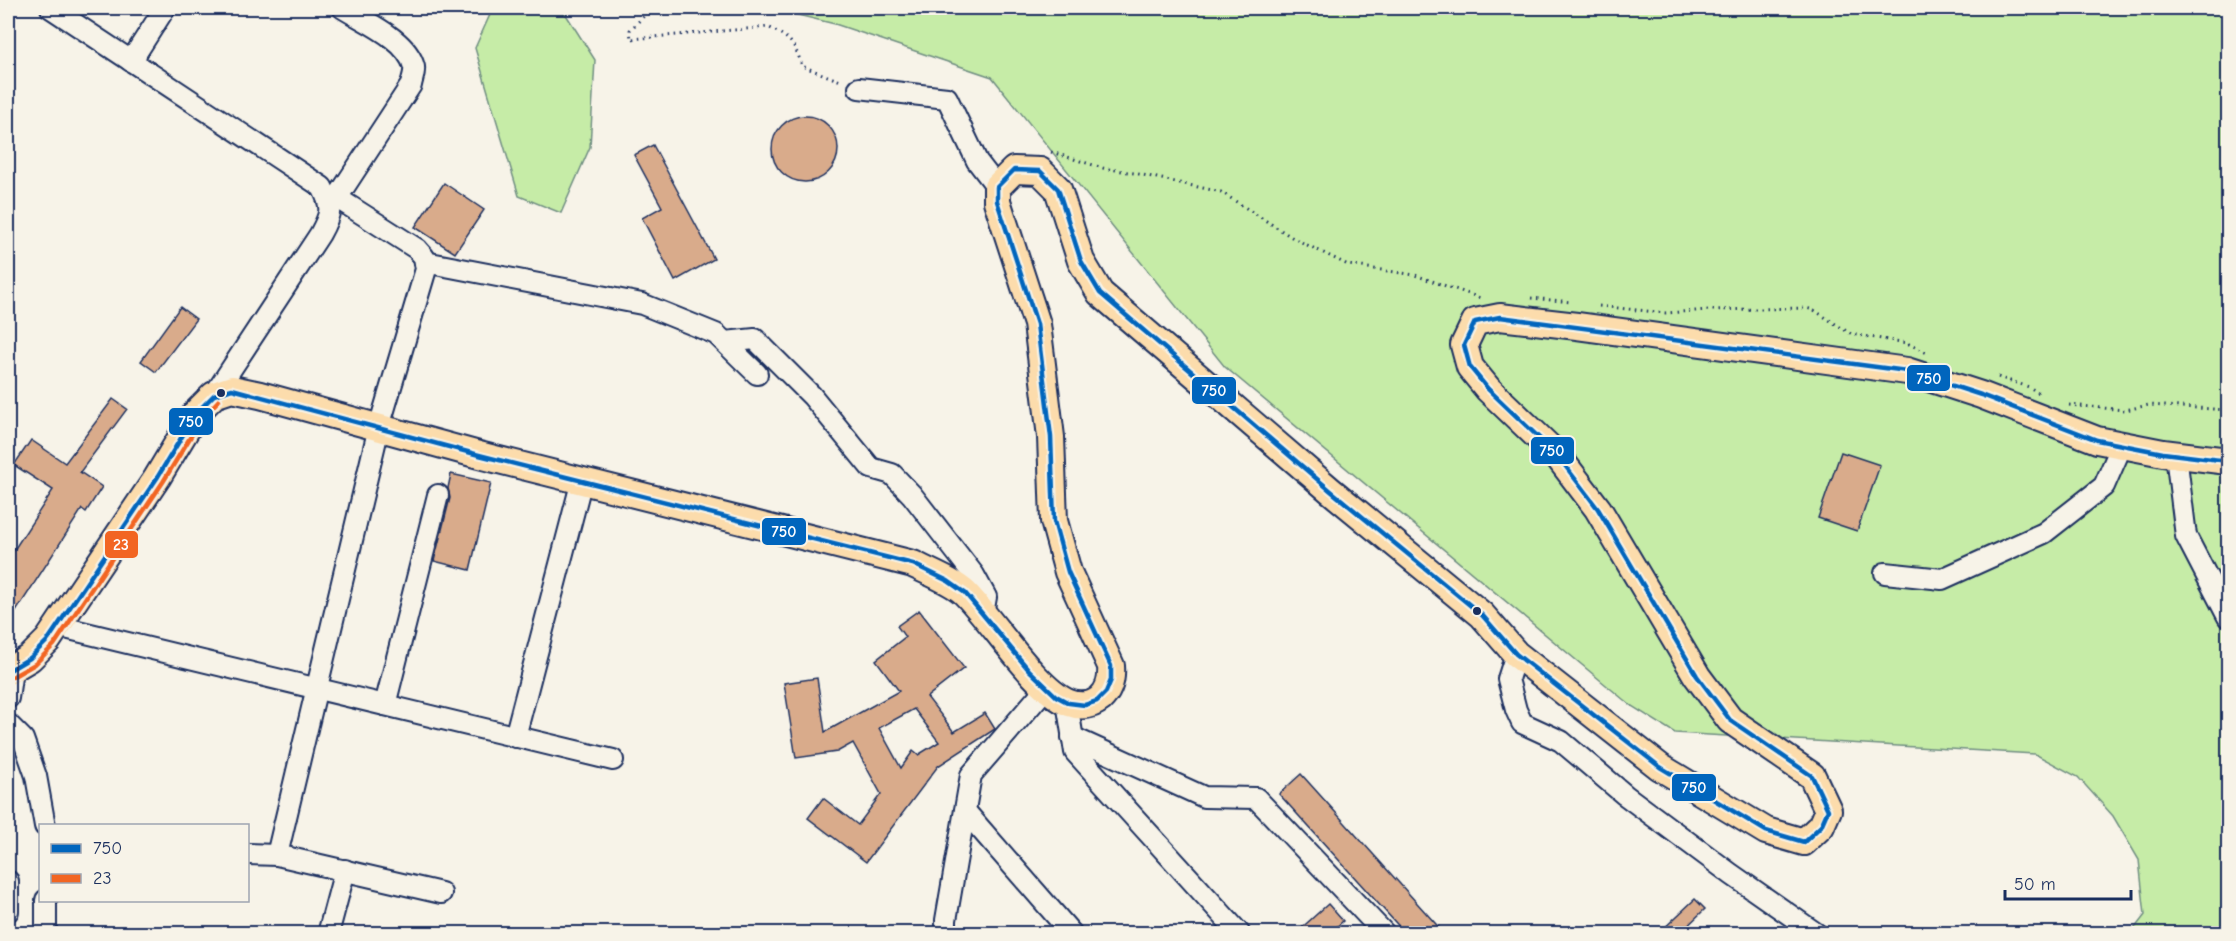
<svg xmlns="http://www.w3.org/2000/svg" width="2236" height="941" font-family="'Comic Neue',sans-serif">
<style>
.green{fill:#c6eca7;stroke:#708e82;stroke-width:1.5}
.building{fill:#d9ab8b;stroke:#1b2f5e;stroke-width:1.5;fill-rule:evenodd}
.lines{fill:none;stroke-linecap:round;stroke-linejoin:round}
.minor-casing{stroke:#1b2f5e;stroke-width:24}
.major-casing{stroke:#1b2f5e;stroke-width:30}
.path{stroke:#1b2f5e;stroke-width:3;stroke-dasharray:1.5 4.5;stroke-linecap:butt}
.minor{stroke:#f7f3e8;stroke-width:20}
.major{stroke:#fcdcac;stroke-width:26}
.bus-1-casing{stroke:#f7f3e8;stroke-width:9}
.bus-2-casing{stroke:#f7f3e8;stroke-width:9}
.bus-1{stroke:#0065bd;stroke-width:4.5}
.bus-2{stroke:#f26522;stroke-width:4.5}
.bus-dot{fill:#1b2f5e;stroke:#f7f3e8;stroke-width:2}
.line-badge{stroke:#f7f3e8;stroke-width:2}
.badge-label{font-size:16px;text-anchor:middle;font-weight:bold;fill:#fff}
</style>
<rect width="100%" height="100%" fill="#f7f3e8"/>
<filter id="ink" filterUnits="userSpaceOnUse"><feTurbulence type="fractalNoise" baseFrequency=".0167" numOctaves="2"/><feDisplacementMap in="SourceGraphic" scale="12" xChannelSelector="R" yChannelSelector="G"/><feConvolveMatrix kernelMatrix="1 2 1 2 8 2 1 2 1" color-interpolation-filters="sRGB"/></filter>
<g filter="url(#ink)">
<g class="green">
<polygon points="493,8 566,8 565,13 595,60 590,147 561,213 519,196 475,48"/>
<polygon points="769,8 2228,8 2228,933 2131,933 2145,915 2139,860 2113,816 2078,777 2035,754 1675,733 1630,705 1225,367 992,77 835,24"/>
</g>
<g class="building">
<circle cx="805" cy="149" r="33"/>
<polygon points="653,145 714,259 675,281 642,218 662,207 634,155"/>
<polygon points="444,183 484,210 455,253 415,227"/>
<polygon points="180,307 196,319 156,372 141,361"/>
<polygon points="113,399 127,409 80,472 102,487 86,512 82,509 8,624 8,559 53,490 14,465 31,440 65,463"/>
<polygon points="1841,452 1880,465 1857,531 1818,518"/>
<polygon points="451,474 491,483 470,570 434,561 450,498 448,488"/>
<path d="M919,610L964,668L927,697L954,732L985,713L995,729L938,766L866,862L808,818L823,798L858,825L881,794L853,743L837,752L796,758L784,683L817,678L825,732L899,691L876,660L905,637L897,626ZM914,709L939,742L918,755L913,751L901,768L879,728Z"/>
<polygon points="1301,774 1444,933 1405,933 1279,794"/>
<polygon points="1695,899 1705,909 1680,933 1659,933"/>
<polygon points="1328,904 1343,921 1330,933 1296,933"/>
</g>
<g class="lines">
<g class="minor-casing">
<g id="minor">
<path d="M51,8L322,187C333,208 331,214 320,234L214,395"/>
<polyline points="131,61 165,8"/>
<polyline points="859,88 947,98 977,161 997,187"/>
<path d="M337,198L411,85C412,79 415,73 414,67C407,39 365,22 343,8"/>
<polyline points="329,201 337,198 417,249 424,257 426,269 379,427 277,855 441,893"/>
<polyline points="425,262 642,304 716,334 757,374"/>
<polyline points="725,342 755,339 812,396 871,468 892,474 912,495 974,575 986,597 983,614"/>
<polyline points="2176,455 2186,536 2228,617"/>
<polyline points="1885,573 1942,579 2044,533 2104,486 2122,445"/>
<polyline points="57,626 613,760"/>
<polyline points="1516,654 1508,679 1516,710 1522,723 1561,741 1625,795 1731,874 1817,934"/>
<polyline points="8,698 12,670"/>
<polyline points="1067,702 1075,752 1240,934"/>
<polyline points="385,705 438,495"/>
<polyline points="8,724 23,739 36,776 45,826"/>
<polyline points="515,737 582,480"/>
<polyline points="1072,737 1204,797 1256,798 1385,934"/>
<polyline points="965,811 1072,934"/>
<polyline points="248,854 277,855"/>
<polyline points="8,881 8,911"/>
<polyline points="46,934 46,900"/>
<polyline points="328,934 345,870"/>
<polyline points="946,934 946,920 971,775 1046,688"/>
</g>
</g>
<g class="major-casing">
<path id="major" d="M8,671L30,658L48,640L157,478L196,413L214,395L232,389L260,395L479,455L913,564C928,572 954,582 965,593C993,621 1036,690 1069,703C1080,707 1091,706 1100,699C1110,690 1112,679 1111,666L1068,572L1054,521L1051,437L1037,324L997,201V187L1014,170L1040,171L1058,189L1081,261L1100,293L1331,491L1482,615L1516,654L1660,767L1766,831L1804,842L1821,826L1828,810L1812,776L1730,720L1697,676L1598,509L1557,455L1488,389L1470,367L1464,345L1475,322L1500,317L1577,326L1907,371L1981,395L2097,440L2163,453L2228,461"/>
</g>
<g class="path">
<path d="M652,8L630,30L631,39L768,27C791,39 794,42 802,66L843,82"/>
<polyline points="1051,152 1103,168 1134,173 1221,192 1293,238 1348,265 1415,275 1483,299"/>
<polyline points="1531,298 1572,302"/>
<polyline points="1599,306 1666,313 1709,310 1806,308 1814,310 1851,334 1907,343 1929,354"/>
<polyline points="1998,377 2029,387 2039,393"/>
<polyline points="2069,405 2125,410 2149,405 2228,410"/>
</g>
<use href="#minor" class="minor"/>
<use href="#major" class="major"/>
<g class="bus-1-casing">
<polyline id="bus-1" points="8,671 30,658 48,640 157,478 196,413 214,395 232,389 479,455 913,564 948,581 965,593 1029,670 1056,696 1069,703 1085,705 1097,701 1106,692 1111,680 1111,666 1068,572 1054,521 1051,437 1037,324 997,201 997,187 1014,170 1040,171 1058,189 1081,261 1100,293 1331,491 1482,615 1516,654 1660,767 1766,831 1804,842 1821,826 1828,810 1812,776 1730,720 1697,676 1598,509 1557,455 1488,389 1470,367 1464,345 1475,322 1500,317 1907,371 1981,395 2097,440 2163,453 2228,461"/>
</g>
<g class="bus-2-casing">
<polyline id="bus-2" points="12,677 35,664 54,645 163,482 202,418 219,400"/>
</g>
<use href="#bus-1" class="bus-1"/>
<use href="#bus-2" class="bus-2"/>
</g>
</g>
<g class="bus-dot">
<circle cx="221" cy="393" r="5"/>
<circle cx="1477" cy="611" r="5"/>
</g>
<g class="line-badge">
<rect x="1906" y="364" width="45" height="28" rx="6" fill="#0065bd"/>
<rect x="1191" y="376" width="46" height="29" rx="6" fill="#0065bd"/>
<rect x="168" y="407" width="46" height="29" rx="6" fill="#0065bd"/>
<rect x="1530" y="436" width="45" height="29" rx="6" fill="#0065bd"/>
<rect x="761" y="517" width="46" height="29" rx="6" fill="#0065bd"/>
<rect x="104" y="530" width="35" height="29" rx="6" fill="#f26522"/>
<rect x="1671" y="773" width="46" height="29" rx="6" fill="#0065bd"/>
</g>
<g class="badge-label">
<text x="1929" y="384">750</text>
<text x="1214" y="396">750</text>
<text x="191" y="427">750</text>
<text x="1552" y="456">750</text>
<text x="784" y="537">750</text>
<text x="121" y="550">23</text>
<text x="1694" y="793">750</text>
</g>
<rect width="2236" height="941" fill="none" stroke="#f7f3e8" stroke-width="30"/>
<rect x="15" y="15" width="2206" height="911" fill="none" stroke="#1b2f5e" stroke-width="2" filter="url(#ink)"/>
<rect x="39" y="824" width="210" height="78" fill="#f7f3e8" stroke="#9fa5b1" stroke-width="1.5"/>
<rect x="51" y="844" width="30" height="9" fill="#0065bd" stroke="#9fa5b1" stroke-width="1.5"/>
<text x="93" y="854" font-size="18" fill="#1b2f5e">750</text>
<rect x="51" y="874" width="30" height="9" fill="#f26522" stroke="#9fa5b1" stroke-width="1.5"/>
<text x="93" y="884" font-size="18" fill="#1b2f5e">23</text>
<path d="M2005 890v9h126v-9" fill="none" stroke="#1b2f5e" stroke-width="3"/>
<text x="2014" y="890" font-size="18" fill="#1b2f5e" stroke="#f7f3e8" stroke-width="4.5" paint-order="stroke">50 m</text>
</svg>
